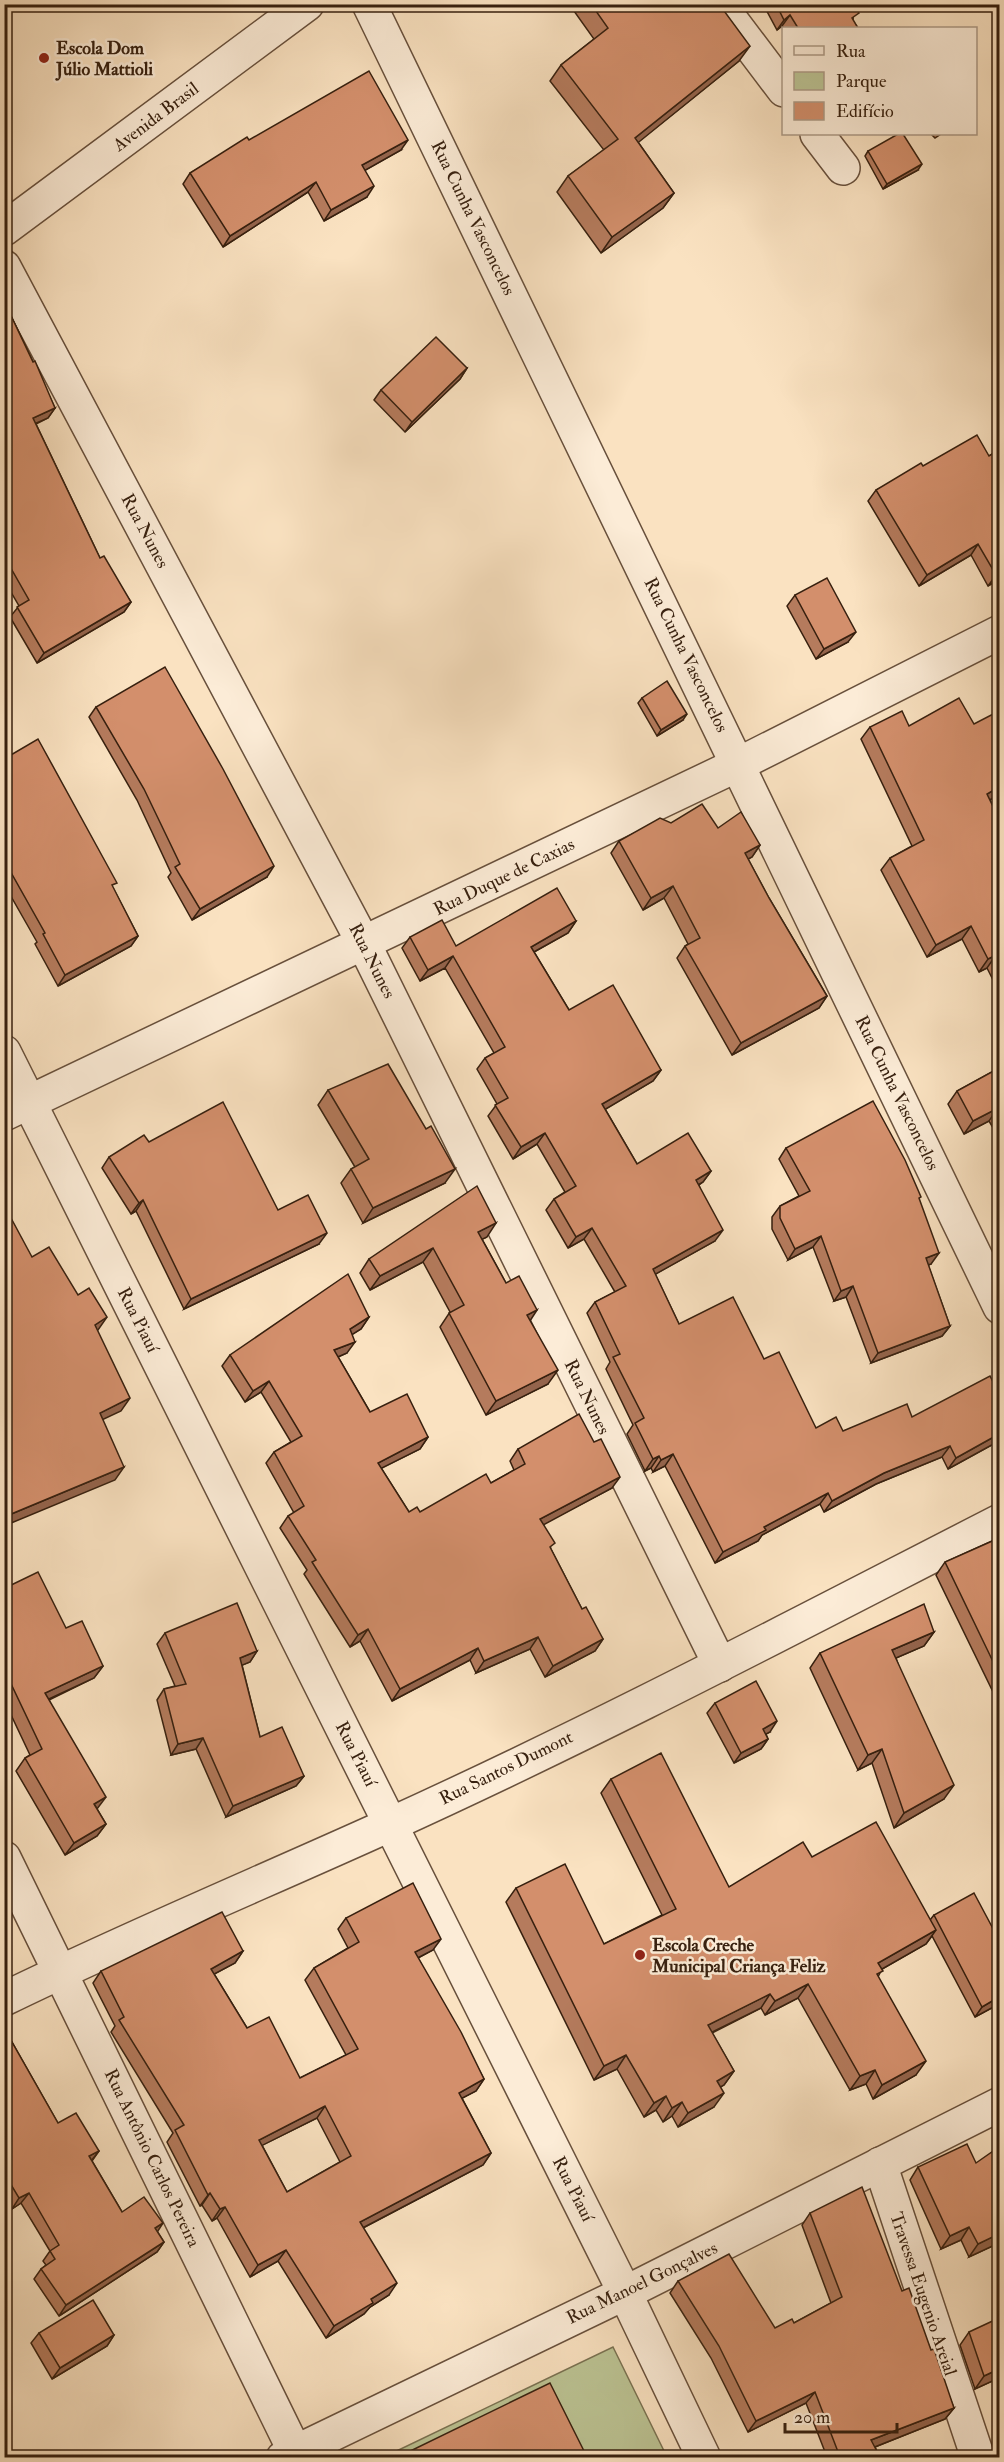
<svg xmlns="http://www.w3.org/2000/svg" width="1004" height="2462" font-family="'IM FELL Double Pica',serif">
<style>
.green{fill:#bcc494;stroke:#7a7252;stroke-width:1.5}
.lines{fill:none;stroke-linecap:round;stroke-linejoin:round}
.minor-casing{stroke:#68503c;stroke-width:36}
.minor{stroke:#fcecd7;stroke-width:33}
.wall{fill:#b57b5d;stroke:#37200f;stroke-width:1.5;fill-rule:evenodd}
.shaded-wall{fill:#94644c;stroke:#37200f;stroke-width:1.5}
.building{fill:#d38f6c;stroke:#37200f;stroke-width:1.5;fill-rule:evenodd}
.poi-dot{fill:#8f2418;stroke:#fcecd7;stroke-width:2}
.labels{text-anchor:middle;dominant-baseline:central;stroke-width:5;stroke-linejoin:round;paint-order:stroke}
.poi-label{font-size:18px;font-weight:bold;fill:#37200f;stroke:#fcecd7;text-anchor:start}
.street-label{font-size:18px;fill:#37200f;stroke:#fcecd7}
</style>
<rect width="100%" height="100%" fill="#fae2c1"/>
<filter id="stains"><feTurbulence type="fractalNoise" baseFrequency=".00333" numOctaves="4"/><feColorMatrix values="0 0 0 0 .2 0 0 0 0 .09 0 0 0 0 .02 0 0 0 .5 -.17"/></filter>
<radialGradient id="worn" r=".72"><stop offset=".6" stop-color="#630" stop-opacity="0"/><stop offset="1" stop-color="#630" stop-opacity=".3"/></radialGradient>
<polygon class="green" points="613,2347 667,2457 382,2458"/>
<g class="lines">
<g class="minor-casing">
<g id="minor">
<polyline points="369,4 1000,1307"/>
<polyline points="719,4 784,90"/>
<polyline points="817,134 843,168"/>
<polyline points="4,229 307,4"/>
<polyline points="4,267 364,944 720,1665"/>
<polyline points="4,1052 625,2293 704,2458"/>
<polyline points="4,1114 739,764 1000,632"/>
<polyline points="4,1858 298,2458"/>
<path d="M4,1999C131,1937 261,1883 389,1825C596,1731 797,1625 1000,1521"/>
<polyline points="880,2164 978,2458"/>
<polyline points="283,2458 625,2293 1000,2104"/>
</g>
</g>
<use href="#minor" class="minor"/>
</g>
<g class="wall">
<polygon points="569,4 719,4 739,61 638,142 674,193 663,208 601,253 557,192 568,176 604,150 550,81 561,65 594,39"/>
<polygon points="763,4 854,4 853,21 858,28 784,28 782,26 777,30"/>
<polygon points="931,134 941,134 935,138"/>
<polygon points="249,140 401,150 365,170 367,197 324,221 308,192 223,247 183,184 190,173"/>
<polygon points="868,151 918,170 883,189 865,156"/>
<polygon points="4,301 55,408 48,418 36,424 100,558 131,602 124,612 37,663 10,617 19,606 4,580"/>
<polygon points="467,368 460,379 405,432 374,400 381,390"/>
<polygon points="999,450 999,579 988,586 971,555 919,586 868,501 876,490 923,466 989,456"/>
<polygon points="795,595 848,642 816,659 787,606"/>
<polygon points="642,698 683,720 657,736 638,703"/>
<polygon points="96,707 267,877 192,920 168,877 171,873 137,800 89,717"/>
<polygon points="909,726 997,765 998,795 990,800 999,819 999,992 987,968 979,972 962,939 927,957 881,870 890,858 912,846 861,739 870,727"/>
<polygon points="4,759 113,888 138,936 131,946 58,986 35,944 37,942 4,884"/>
<polygon points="671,823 718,828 760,845 752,857 748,859 769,898 827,996 819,1008 732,1055 677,958 685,946 688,944 664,898 643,910 611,853 619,841"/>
<polygon points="576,921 568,933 534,952 569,1010 661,1070 653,1081 605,1109 637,1164 711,1171 703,1182 699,1185 715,1241 655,1274 679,1324 764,1359 816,1428 843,1431 912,1417 999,1441 948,1469 942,1457 876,1484 824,1512 820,1504 762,1535 758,1541 715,1563 665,1466 653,1472 651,1468 645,1471 627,1434 633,1425 606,1369 610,1362 587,1313 595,1302 615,1292 584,1239 568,1248 546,1210 554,1199 565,1192 537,1144 513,1159 488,1116 497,1104 477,1069 485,1058 494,1053 445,968 420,981 402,948 410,937 456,946"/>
<polygon points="999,1068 999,1138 989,1121 964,1134 948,1104 957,1091"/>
<polygon points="328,1090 445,1183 363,1223 341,1183 351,1169 355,1167 318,1105"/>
<polygon points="149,1142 278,1210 319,1244 184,1309 136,1211 131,1214 102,1168 109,1157"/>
<polygon points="786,1148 919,1200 931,1264 928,1265 950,1326 942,1336 871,1363 846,1297 834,1301 813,1247 788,1260 772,1229 772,1217 780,1206 799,1196 779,1159"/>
<polygon points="487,1237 482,1239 506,1283 530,1321 548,1384 486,1415 440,1327 450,1312 423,1262 370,1290 360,1273 369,1259"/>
<polygon points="369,1317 361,1329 352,1334 347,1353 338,1357 370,1412 428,1437 420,1449 381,1468 409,1512 420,1512 491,1483 514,1470 510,1461 518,1449 612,1488 543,1524 551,1549 582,1609 603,1639 595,1651 545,1677 530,1649 476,1673 470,1660 392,1701 360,1641 350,1647 304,1574 307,1570 280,1528 288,1516 294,1513 266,1463 274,1452 291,1442 261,1392 245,1402 222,1366 230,1355"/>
<polygon points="999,1538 999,1697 996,1698 936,1575 945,1562"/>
<polygon points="4,1587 66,1628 103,1666 94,1678 49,1700 97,1809 106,1824 97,1836 65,1855 16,1771 25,1758 30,1755 4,1700"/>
<polygon points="934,1632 924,1646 896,1658 944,1799 894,1828 872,1763 858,1770 810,1668 820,1653"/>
<polygon points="165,1633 257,1651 250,1662 242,1665 260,1737 304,1776 296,1786 226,1817 196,1749 171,1755 157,1700 164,1689 175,1686 157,1644"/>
<polygon points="715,1703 770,1732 766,1734 768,1739 761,1749 734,1763 707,1713"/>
<polygon points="611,1779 729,1887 812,1857 930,1920 934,1915 999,1940 999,2004 975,2017 932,1936 926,1944 882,1969 878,1977 916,2075 873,2099 866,2084 850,2090 798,1998 765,2015 761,2008 712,2033 734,2071 724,2085 720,2087 714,2107 678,2127 672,2116 663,2122 656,2110 644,2117 617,2069 594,2080 506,1902 516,1888 604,1944 662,1915 601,1793"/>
<path d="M346,1918L433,1950L418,1958L484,2079L476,2091L462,2098L491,2153L483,2165L363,2228L389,2295L370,2307L364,2314L326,2338L278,2261L250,2277L217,2218L212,2221L202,2205L200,2206L167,2142L173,2133L111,2032L115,2026L93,1983L101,1971L243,1951L235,1963L214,1974L247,2028L300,2078L346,2055L305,1980L314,1968L348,1948L338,1929ZM317,2118L340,2162L287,2192L262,2145Z"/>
<polygon points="4,2028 58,2123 99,2151 92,2161 122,2212 157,2231 164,2242 157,2252 59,2316 34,2279 41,2269 46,2265 43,2261 50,2251 21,2203 12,2209 4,2196"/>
<polygon points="918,2167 999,2243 969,2257 961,2240 941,2249 910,2180"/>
<polygon points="810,2213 902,2291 931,2350 954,2408 945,2419 875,2447 880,2457 827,2457 806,2403 748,2432 711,2358 670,2293 678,2281 775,2328 794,2323 831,2303 802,2225"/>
<polygon points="969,2332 999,2378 975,2389 960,2345"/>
<polygon points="39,2333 114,2335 107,2346 52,2379 31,2343"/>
</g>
<g class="shaded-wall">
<polygon points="790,15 782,26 777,30 784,20"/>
<polygon points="750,46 739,61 624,154 635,138"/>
<polygon points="408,140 401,150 355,176 362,165"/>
<polygon points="922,164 918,170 883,189 887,184"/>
<polygon points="316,182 308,192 223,247 230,236"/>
<polygon points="374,186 367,197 324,221 331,210"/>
<polygon points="674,193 663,208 601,253 612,237"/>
<polygon points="467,368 460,379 405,432 412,422"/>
<polygon points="55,408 48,418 25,428 33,418"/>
<polygon points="978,544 971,555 919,586 927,575"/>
<polygon points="999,573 999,579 988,586 996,575"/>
<polygon points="131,602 124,612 37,663 44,653"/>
<polygon points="856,632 848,642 816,659 824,649"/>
<polygon points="687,714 683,720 657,736 661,730"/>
<polygon points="999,756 999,764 985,772 994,759"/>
<polygon points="999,787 999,793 998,795 978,807 987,794"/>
<polygon points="760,845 752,857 737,865 745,853"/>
<polygon points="274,866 267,877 192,920 200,909"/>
<polygon points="673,886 664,898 643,910 651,898"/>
<polygon points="576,921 568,933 523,958 531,947"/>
<polygon points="971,926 962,939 927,957 936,945"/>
<polygon points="138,936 131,946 58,986 65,975"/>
<polygon points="996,955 987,968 979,972 988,959"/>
<polygon points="453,956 445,968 420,981 428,970"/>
<polygon points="827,996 819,1008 732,1055 741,1043"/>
<polygon points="661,1070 653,1081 594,1116 602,1104"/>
<polygon points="998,1108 989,1121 964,1134 973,1121"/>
<polygon points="545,1133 537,1144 513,1159 521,1147"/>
<polygon points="455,1169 445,1183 363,1223 373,1208"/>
<polygon points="711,1171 703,1182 688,1191 696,1180"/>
<polygon points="143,1200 136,1211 131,1214 139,1203"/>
<polygon points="496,1223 487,1237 468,1246 478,1232"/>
<polygon points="592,1228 584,1239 568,1248 576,1237"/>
<polygon points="723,1230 715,1241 645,1280 653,1269"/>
<polygon points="327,1233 319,1244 184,1309 191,1299"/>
<polygon points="821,1236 813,1247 788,1260 795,1249"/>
<polygon points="433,1248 423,1262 370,1290 380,1276"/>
<polygon points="939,1253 931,1264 919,1268 926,1258"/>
<polygon points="853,1286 846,1297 834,1301 841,1291"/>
<polygon points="537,1310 528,1324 527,1315"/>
<polygon points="107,1317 98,1330 86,1337 95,1325"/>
<polygon points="369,1317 361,1329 342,1341 350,1329"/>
<polygon points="950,1326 942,1336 871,1363 878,1353"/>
<polygon points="355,1342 347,1353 326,1362 334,1350"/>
<polygon points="558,1370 548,1384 486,1415 496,1401"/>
<polygon points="269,1381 261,1392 245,1402 253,1391"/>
<polygon points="130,1398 121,1411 91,1425 100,1413"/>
<polygon points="999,1434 999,1441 948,1469 956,1458"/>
<polygon points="428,1437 420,1449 370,1474 378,1463"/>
<polygon points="950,1446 942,1457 876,1484 824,1512 832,1501 884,1473"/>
<polygon points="673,1454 665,1466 653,1472 661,1460"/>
<polygon points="659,1456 651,1468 645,1471 653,1459"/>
<polygon points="124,1467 115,1480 4,1526 4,1517"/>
<polygon points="620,1477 612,1488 532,1531 540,1519"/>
<polygon points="828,1493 820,1504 762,1535 758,1541 715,1563 723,1552 764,1527"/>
<polygon points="368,1629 360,1641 350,1647 358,1635"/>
<polygon points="934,1632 924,1646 882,1664 892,1650"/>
<polygon points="538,1637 530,1649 476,1673 484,1661"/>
<polygon points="603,1639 595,1651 545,1677 553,1666"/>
<polygon points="478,1648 470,1660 392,1701 400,1689"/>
<polygon points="257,1651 250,1662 233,1669 240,1658"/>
<polygon points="103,1666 94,1678 36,1705 45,1693"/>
<polygon points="777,1721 770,1732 756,1739 763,1729"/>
<polygon points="203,1738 196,1749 171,1755 178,1744"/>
<polygon points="768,1739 761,1749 734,1763 741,1753"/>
<polygon points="882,1749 872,1763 858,1770 868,1755"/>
<polygon points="304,1776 296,1786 226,1817 233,1806"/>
<polygon points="954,1785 944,1799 894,1828 904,1813"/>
<polygon points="106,1797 97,1809 94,1804"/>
<polygon points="106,1824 97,1836 65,1855 74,1843"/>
<polygon points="936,1930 926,1944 868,1977 878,1963"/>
<polygon points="441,1939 433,1950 406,1964 415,1952"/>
<polygon points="243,1951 235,1963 203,1980 211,1969"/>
<polygon points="808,1984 798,1998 765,2015 775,2001"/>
<polygon points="770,1994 761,2008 698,2039 708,2025"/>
<polygon points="999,1997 999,2004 975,2017 982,2007"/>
<polygon points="626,2055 617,2069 594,2080 604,2066"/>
<polygon points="926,2061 916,2075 873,2099 882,2085"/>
<polygon points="875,2070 866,2084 850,2090 860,2076"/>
<polygon points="734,2071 724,2085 707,2095 717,2081"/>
<polygon points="484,2079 476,2091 451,2104 459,2093"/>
<polygon points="724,2093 714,2107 678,2127 688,2113"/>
<polygon points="666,2096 656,2110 644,2117 654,2103"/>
<polygon points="682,2102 672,2116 663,2122 672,2108"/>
<polygon points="325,2106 317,2118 251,2151 259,2140"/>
<polygon points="99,2151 91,2161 89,2156"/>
<polygon points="491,2153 483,2165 351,2234 360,2222"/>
<polygon points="29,2193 21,2203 12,2209 19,2198"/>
<polygon points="210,2193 202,2205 200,2206 208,2195"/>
<polygon points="225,2207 217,2218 212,2221 220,2209"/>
<polygon points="163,2223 156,2234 155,2228"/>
<polygon points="969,2227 961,2240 941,2249 950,2236"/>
<polygon points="999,2233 999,2243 969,2257 978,2244"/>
<polygon points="164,2242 157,2252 59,2316 66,2305"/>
<polygon points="286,2250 278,2261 250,2277 258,2265"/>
<polygon points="397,2283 389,2295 370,2307 364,2314 326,2338 334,2326 371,2299"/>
<polygon points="114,2335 107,2346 52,2379 60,2368"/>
<polygon points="999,2369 999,2378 975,2389 984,2376"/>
<polygon points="815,2392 806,2403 748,2432 756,2421"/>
<polygon points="954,2408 945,2419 862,2452 871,2440"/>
</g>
<g class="building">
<polygon points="591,4 719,4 750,46 635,138 674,193 612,237 568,176 618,139 561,65 608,28"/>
<polygon points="776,4 854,4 859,13 852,18 858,28 798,28 790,15 784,20"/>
<polygon points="369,71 408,140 362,165 374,186 331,210 316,182 230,236 190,173 247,137 249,140"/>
<polygon points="898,134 903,134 922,164 887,184 868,151"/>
<polygon points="4,301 33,362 35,361 55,408 33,418 100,558 104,556 131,602 44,653 17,607 29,600 4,556"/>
<polygon points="436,337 467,368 412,422 381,390"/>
<polygon points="977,435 989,456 999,450 999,573 996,575 978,544 927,575 876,490 921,463 923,466"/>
<polygon points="827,578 856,632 824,649 795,595"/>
<polygon points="165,667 223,769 274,866 200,909 175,867 180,864 144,789 96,707"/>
<polygon points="667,681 687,714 661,730 642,698"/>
<polygon points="959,698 974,724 999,711 999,756 994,759 999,769 999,787 987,794 999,819 999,962 996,955 988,959 971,926 936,945 890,858 924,840 870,727 902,711 909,726"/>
<polygon points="38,739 117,883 112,885 138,936 65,975 43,934 45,933 4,860 4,759"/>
<polygon points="702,804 718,828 741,812 760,845 745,853 769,898 827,996 741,1043 685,946 700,938 673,886 651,898 619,841 660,818 671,823"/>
<polygon points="557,888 576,921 531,947 569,1010 613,985 661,1070 602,1104 637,1164 688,1133 711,1171 696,1180 723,1230 653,1269 679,1324 733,1297 764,1359 779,1352 816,1428 836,1417 843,1431 907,1404 912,1417 990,1376 999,1394 999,1434 956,1458 950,1446 884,1473 832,1501 828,1493 764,1527 766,1530 723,1552 673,1454 661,1460 659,1456 653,1459 635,1423 644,1418 613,1357 620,1354 595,1302 626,1286 592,1228 576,1237 554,1199 576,1186 545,1133 521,1147 495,1105 508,1098 485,1058 505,1047 453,956 428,970 410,937 442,920 456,946"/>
<polygon points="388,1064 426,1129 431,1126 455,1169 373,1208 351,1169 369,1159 328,1090"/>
<polygon points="999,1068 999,1110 998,1108 973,1121 957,1091"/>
<polygon points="873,1101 905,1160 921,1197 919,1198 939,1253 926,1258 950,1326 878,1353 853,1286 841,1291 821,1236 795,1249 780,1218 780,1206 810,1191 786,1148"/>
<polygon points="223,1102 278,1210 308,1195 327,1233 191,1299 143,1200 139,1203 109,1157 144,1135 149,1142"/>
<polygon points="4,1186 8,1192 4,1193"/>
<polygon points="477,1186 496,1223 478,1232 506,1283 519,1276 537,1310 527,1315 558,1370 496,1401 449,1313 464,1305 433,1248 380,1276 369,1259"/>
<polygon points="4,1205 32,1257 49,1247 78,1295 89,1288 107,1317 95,1325 130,1398 100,1413 124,1467 4,1517 4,1403 6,1403 4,1401"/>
<polygon points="348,1274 369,1317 350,1329 355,1342 334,1350 370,1412 407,1394 428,1437 378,1463 409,1512 417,1507 420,1512 486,1474 491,1483 525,1464 518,1449 579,1414 594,1442 601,1439 620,1477 540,1519 555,1543 550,1547 582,1609 586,1607 603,1639 553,1666 538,1637 484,1661 478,1648 400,1689 368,1629 358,1635 312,1562 316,1560 288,1516 304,1506 274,1452 302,1436 269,1381 253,1391 230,1355"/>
<polygon points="999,1538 999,1674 945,1562"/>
<polygon points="38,1572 66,1628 82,1621 103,1666 45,1693 106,1797 94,1804 106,1824 74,1843 25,1758 42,1749 4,1669 4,1587 5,1588"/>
<polygon points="237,1603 257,1651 240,1658 260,1737 282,1727 304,1776 233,1806 203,1738 178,1744 164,1689 186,1684 165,1633"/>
<polygon points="924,1604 934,1632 892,1650 954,1785 904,1813 882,1749 868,1755 820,1653"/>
<polygon points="756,1681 777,1721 763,1729 768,1739 741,1753 715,1703"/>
<polygon points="661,1753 729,1887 803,1842 812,1857 876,1822 936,1930 878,1963 883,1971 877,1974 926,2061 882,2085 875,2070 860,2076 808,1984 775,2001 770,1994 708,2025 734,2071 717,2081 724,2093 688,2113 682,2102 672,2108 666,2096 654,2103 626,2055 604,2066 516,1888 565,1864 604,1944 676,1909 611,1779"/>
<path d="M413,1883L441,1939L415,1952L461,2032L484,2079L459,2093L491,2153L360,2222L397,2283L371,2299L373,2303L334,2326L286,2250L258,2265L225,2207L220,2209L210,2193L208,2195L175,2130L184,2125L119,2020L124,2017L101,1971L222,1912L243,1951L211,1969L247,2028L269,2017L300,2078L358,2049L314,1968L359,1942L346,1918ZM325,2106L351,2156L287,2192L259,2140Z"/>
<polygon points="974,1893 999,1940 999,1997 982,2007 934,1915"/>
<polygon points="4,2028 58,2123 76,2113 99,2151 89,2156 122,2212 144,2197 163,2223 155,2228 164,2242 66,2305 41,2269 55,2259 50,2251 59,2245 29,2193 19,2198 4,2173"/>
<polygon points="967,2144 976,2163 999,2147 999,2234 978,2244 969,2227 950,2236 918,2167"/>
<polygon points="862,2187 902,2291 909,2288 931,2350 934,2349 954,2408 871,2440 880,2457 840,2457 815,2392 756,2421 719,2346 678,2281 729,2254 775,2328 792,2319 794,2323 842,2297 810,2213"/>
<polygon points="93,2300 114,2335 60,2368 39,2333"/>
<polygon points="999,2318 999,2369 984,2376 969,2332"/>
<polygon points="550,2383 587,2457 398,2457"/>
</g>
<g class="poi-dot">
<circle cx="44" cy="58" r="6"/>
<circle cx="640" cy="1955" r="6"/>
</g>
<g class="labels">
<g class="poi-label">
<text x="56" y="48">Escola Dom<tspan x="56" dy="21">Júlio Mattioli</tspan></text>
<text x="652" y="1945">Escola Creche<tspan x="652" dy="21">Municipal Criança Feliz</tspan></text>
</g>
<g class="street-label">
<text transform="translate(156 117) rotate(-37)">Avenida Brasil</text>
<text transform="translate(473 218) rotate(64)">Rua Cunha Vasconcelos</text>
<text transform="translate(145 531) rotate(62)">Rua Nunes</text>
<text transform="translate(686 655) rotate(64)">Rua Cunha Vasconcelos</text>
<text transform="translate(504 877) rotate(-26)">Rua Duque de Caxias</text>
<text transform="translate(372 961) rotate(63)">Rua Nunes</text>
<text transform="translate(897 1093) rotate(64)">Rua Cunha Vasconcelos</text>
<text transform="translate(138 1320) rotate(63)">Rua Piauí</text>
<text transform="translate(587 1397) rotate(64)">Rua Nunes</text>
<text transform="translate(356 1754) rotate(63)">Rua Piauí</text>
<text transform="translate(506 1768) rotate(-26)">Rua Santos Dumont</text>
<text transform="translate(152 2158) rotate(64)">Rua Antônio Carlos Pereira</text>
<text transform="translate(573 2189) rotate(63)">Rua Piauí</text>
<text transform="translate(642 2283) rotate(-26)">Rua Manoel Gonçalves</text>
<text transform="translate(923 2294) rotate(71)">Travessa Eugenio Areial</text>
</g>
</g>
<rect width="1004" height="2462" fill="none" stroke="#fae2c1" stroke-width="24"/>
<rect x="6" y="6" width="992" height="2450" fill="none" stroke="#37200f" stroke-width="3"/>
<rect x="12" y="12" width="980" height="2438" fill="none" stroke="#37200f" stroke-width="1.5"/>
<rect x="782" y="27" width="195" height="108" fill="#fcecd7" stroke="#ad9a87" stroke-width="1.5"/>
<rect x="794" y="46" width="30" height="9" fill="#fcecd7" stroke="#ad9a87" stroke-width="1.5"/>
<text x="836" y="57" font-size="18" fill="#37200f">Rua</text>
<rect x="794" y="72" width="30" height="18" fill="#bcc494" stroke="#ad9a87" stroke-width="1.5"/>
<text x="836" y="87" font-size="18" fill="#37200f">Parque</text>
<rect x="794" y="102" width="30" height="18" fill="#d38f6c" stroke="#ad9a87" stroke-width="1.5"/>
<text x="836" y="117" font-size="18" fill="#37200f">Edifício</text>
<path d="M785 2423v9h112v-9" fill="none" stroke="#37200f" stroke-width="3"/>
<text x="794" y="2423" font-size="18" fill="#37200f" stroke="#fcecd7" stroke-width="4.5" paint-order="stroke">20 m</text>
<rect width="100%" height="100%" filter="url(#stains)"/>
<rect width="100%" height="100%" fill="url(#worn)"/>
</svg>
